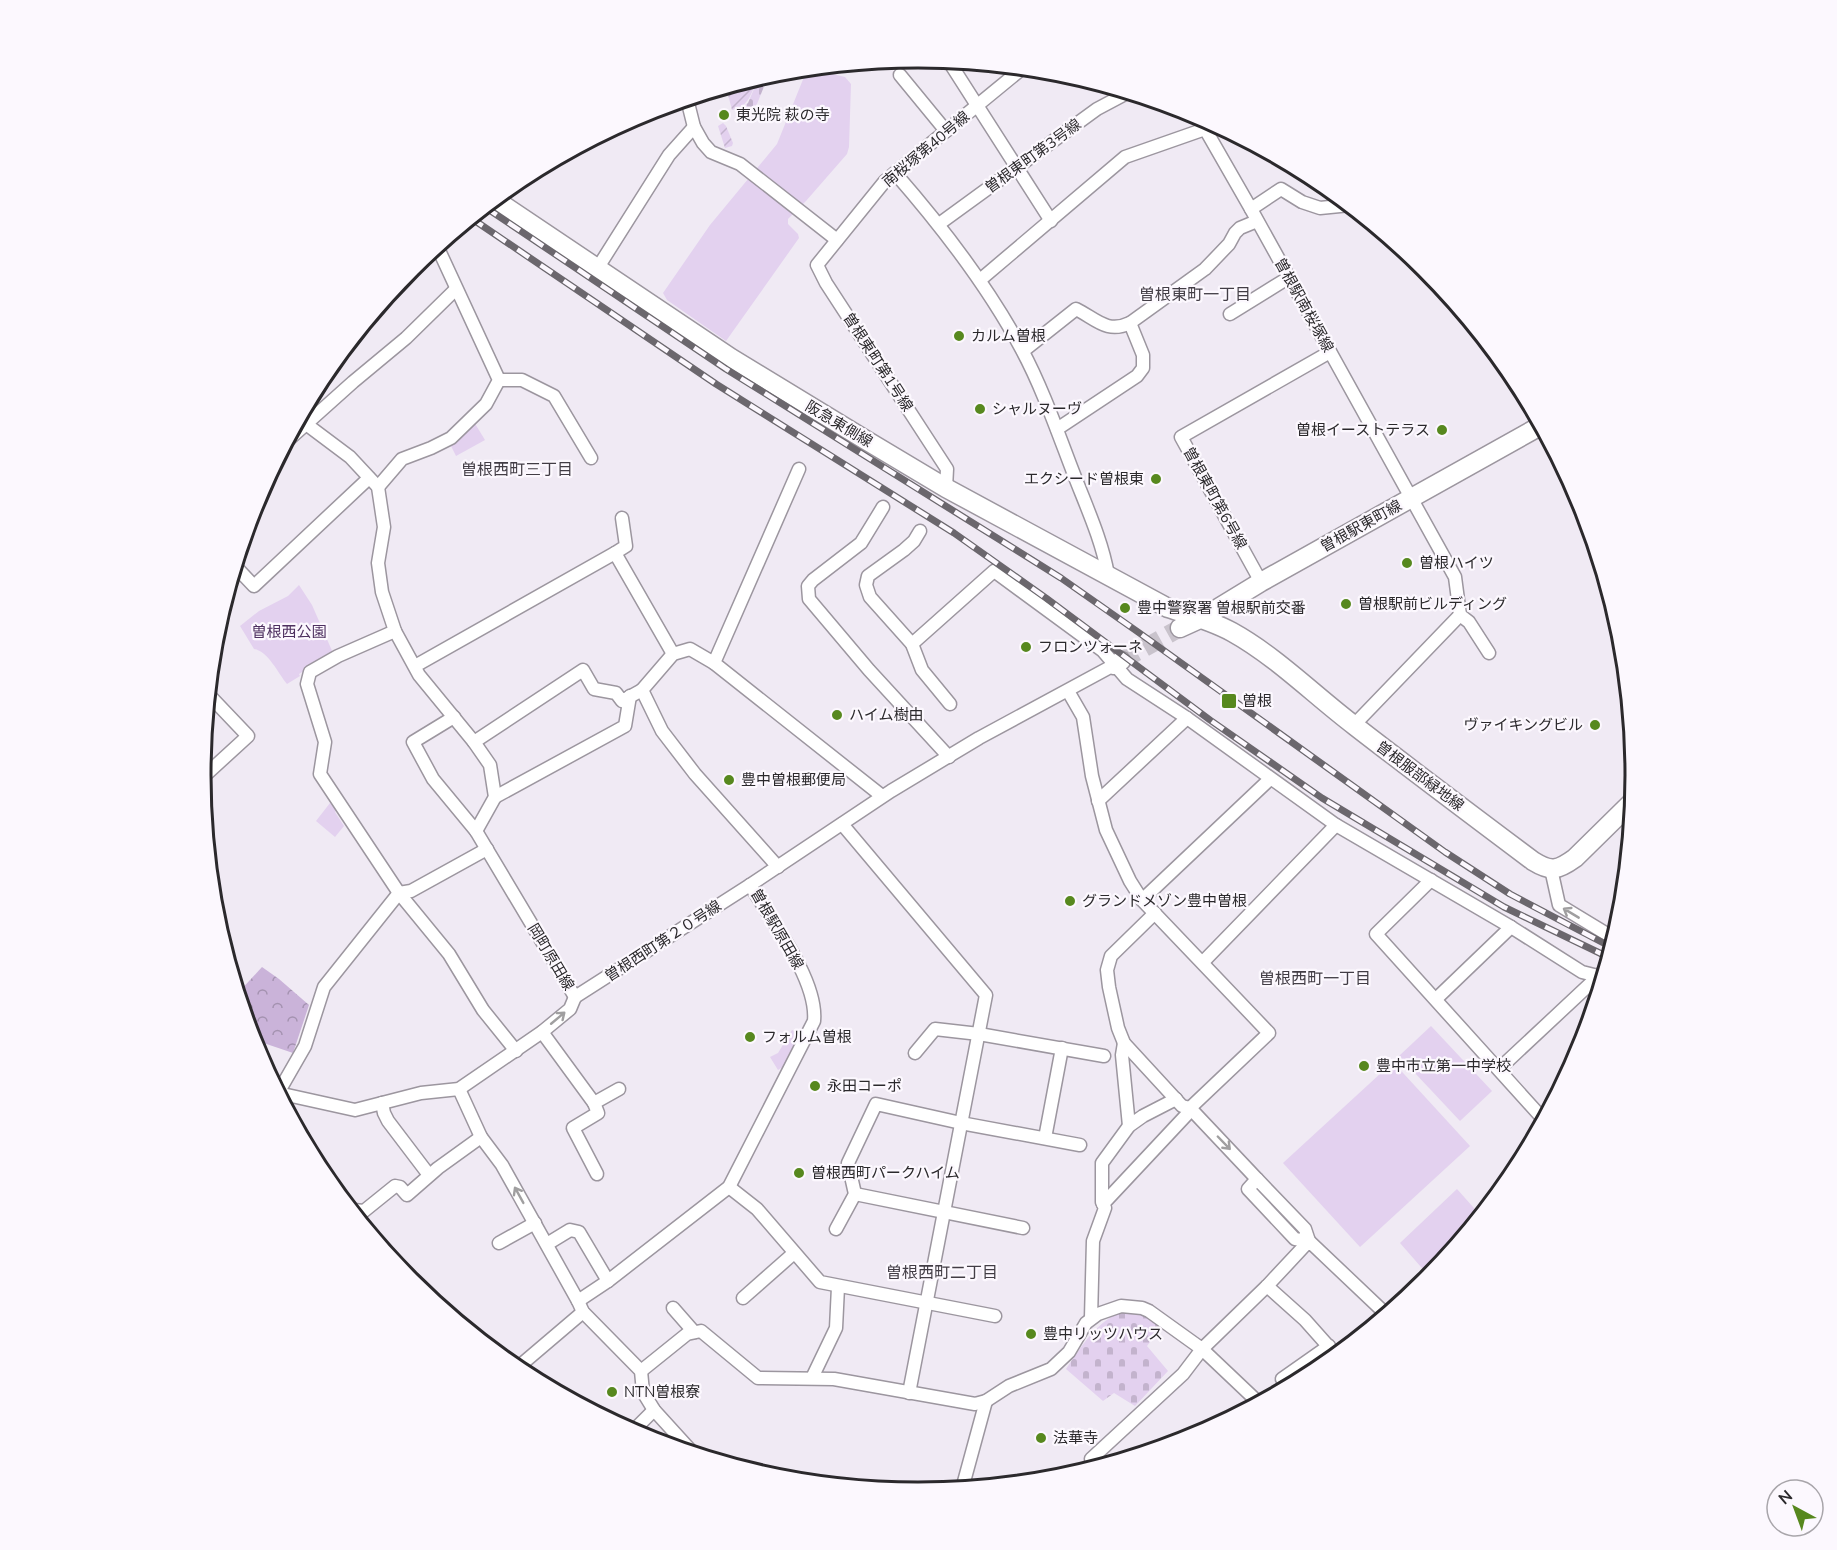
<svg xmlns="http://www.w3.org/2000/svg" width="1837" height="1550" font-family="'Nunito Sans','Noto Sans JP',sans-serif">
<style>
.forest{fill:url(#forest-crowns)}
.cemetery{fill:url(#cemetery-stones)}
.park{fill:#e3d1ef}
.garden{fill:url(#garden-furrows)}
.lines{fill:none;stroke-linecap:round;stroke-linejoin:round}
.secondary-tunnel{stroke:#c9c3cc;stroke-width:18;stroke-dasharray:18 9;stroke-linecap:butt}
.street-casing{stroke:#9c969f;stroke-width:15}
.secondary-casing{stroke:#9c969f;stroke-width:21}
.street{stroke:#fff;stroke-width:12}
.secondary{stroke:#fff;stroke-width:18}
.rail-casing{stroke:#6b676d;stroke-width:7}
.rail{stroke:#fcf8fe;stroke-width:4.5;stroke-dasharray:14;stroke-linecap:butt}
.oneway{stroke:#a09fa0}
.poi-dot{fill:#57881e;stroke:#fcf8fe;stroke-width:2}
.labels{text-anchor:middle;dominant-baseline:central;stroke-width:4.5;stroke-linejoin:round;paint-order:stroke}
.poi-label{font-size:15px;fill:#2b292c;stroke:#fcf8fe;text-anchor:start}
.street-label{font-size:15px;fill:#2b292c;stroke:#fcf8fe}
.park-label{font-size:15px;fill:#4e3060;stroke:#fcf8fe}
.neighbourhood-label{font-size:16px;fill:#423d45;stroke:#fcf8fe}
.rim{fill:none;stroke:#2b292c;stroke-width:3}
</style>
<defs>
<pattern id="forest-crowns" width="20" height="18" patternUnits="userSpaceOnUse" patternTransform="scale(1.5)"><rect width="20" height="18" fill="#cab3d9"/><path d="M2 6a3 3 0 1 1 6 0M12 15a3 3 0 1 1 6 0" fill="none" stroke="#a492b0"/></pattern>
<pattern id="cemetery-stones" width="16" height="16" patternUnits="userSpaceOnUse" patternTransform="scale(1.5)"><rect width="16" height="16" fill="#e3d1ef"/><path d="M2 7V4a2 2 0 0 1 4 0v3zM10 15v-3a2 2 0 0 1 4 0v3z" fill="#c3b3cd"/></pattern>
<pattern id="garden-furrows" width="10" height="10" patternUnits="userSpaceOnUse" patternTransform="scale(1.5)"><rect width="10" height="10" fill="#e3d1ef"/><path d="M-1 1l2-2M0 10L10 0M9 11l2-2" fill="none" stroke="#c3b3cd"/></pattern>
</defs>
<rect width="100%" height="100%" fill="#f0eaf4"/>
<polygon class="forest" points="262,967 279,979 309,1005 293,1053 252,1039 238,993"/>
<g class="cemetery">
<polygon points="769,74 757,104 743,116 739,110 748,103 759,77"/>
<path d="M1124,1311L1138,1313L1163,1325L1147,1346L1168,1371L1135,1406L1114,1393L1103,1401L1066,1369C1082,1346 1096,1321 1124,1311Z"/>
</g>
<g class="park">
<polygon points="812,69 845,77 851,84 849,147 847,154 806,201 788,219 788,224 798,234 799,238 726,341 667,300 663,293 710,225 777,144 806,72"/>
<polygon points="474,422 485,440 456,456 451,446 458,437"/>
<path d="M299,585L312,605L333,653L299,674L300,676L287,684C278,673 268,651 254,649L240,626L259,611L288,596Z"/>
<polygon points="330,803 337,809 335,812 344,826 335,837 316,821"/>
<polygon points="1431,1026 1492,1091 1460,1121 1399,1056"/>
<polygon points="792,1030 802,1034 786,1065 778,1070 770,1057 778,1053"/>
<polygon points="1393,1062 1470,1146 1360,1247 1283,1163"/>
<polygon points="1457,1189 1481,1216 1442,1263 1428,1275 1400,1243"/>
</g>
<g class="garden">
<path d="M758,77C752,91 749,108 732,110L726,87Z"/>
<polygon points="723,123 726,126 733,143 732,146 725,148 718,126"/>
</g>
<g class="lines">
<polyline class="secondary-tunnel" points="1121,661 1180,628"/>
<g class="street-casing">
<g id="street">
<polyline points="948,60 1051,221"/>
<polyline points="900,75 946,131"/>
<polyline points="687,99 694,127 703,143 711,152 740,164 837,240"/>
<polyline points="1196,113 1251,209 1455,577 1460,615 1354,725"/>
<path d="M895,173C943,228 988,286 1022,350C1042,387 1058,433 1073,472C1086,506 1102,540 1108,575"/>
<polyline points="1251,209 1281,189 1302,202 1320,208 1350,205"/>
<polyline points="939,224 1097,109 1129,92"/>
<polyline points="597,269 669,155 694,127"/>
<polyline points="980,280 1125,157 1205,129"/>
<polyline points="1230,314 1288,278"/>
<path d="M1023,351L1076,309C1096,319 1107,334 1130,323L1205,269L1229,244L1235,233L1240,228L1257,221"/>
<polyline points="499,380 522,380 554,396 591,458"/>
<polyline points="300,417 306,424 350,457 378,487 384,527 378,563 382,592 395,631 419,675 474,742 490,765 495,797 476,831"/>
<polyline points="1057,429 1137,376 1143,368 1143,355 1130,323"/>
<polyline points="286,442 353,382 406,338 456,289"/>
<polyline points="799,469 714,663 882,796"/>
<polyline points="378,487 402,459 431,448 451,438 486,404 499,380 437,246"/>
<polyline points="946,488 947,469 826,283 817,265 885,181 1024,67"/>
<polyline points="883,507 861,543 813,580 808,586 809,599 869,670 949,757"/>
<polyline points="920,531 914,541 904,550 868,576 866,585 870,597 912,644 922,670 950,704"/>
<polyline points="615,553 626,546 622,518"/>
<polyline points="235,566 254,586 369,478"/>
<polyline points="1261,582 1181,437 1330,352"/>
<polyline points="1460,615 1469,622 1489,653"/>
<polyline points="395,631 338,656 310,672 307,684 325,742 320,774 399,893 449,954 483,1010 516,1051"/>
<polyline points="912,644 994,571 1103,651 1127,679 1187,718 1336,825 1511,927 1582,972 1598,976"/>
<polyline points="714,663 690,649 673,654 642,690 662,731 695,774 778,867"/>
<polyline points="415,666 615,553 673,654"/>
<polyline points="1068,691 1083,717 1092,776 1106,830 1130,881 1142,900 1269,1033 1190,1108"/>
<polyline points="454,717 413,742 433,779 476,831 575,997"/>
<polyline points="474,742 583,670 594,689 616,693 622,701 642,690"/>
<polyline points="201,779 248,736 208,694"/>
<polyline points="495,797 625,726 630,696"/>
<polyline points="1098,801 1187,718"/>
<polyline points="842,824 986,995 909,1393"/>
<polyline points="1551,869 1559,905 1615,939"/>
<polyline points="1431,880 1376,934 1544,1120"/>
<polyline points="1142,900 1270,779"/>
<polyline points="1155,913 1111,956 1107,970 1109,987 1118,1028 1124,1043 1182,1106 1190,1108 1257,1179"/>
<polyline points="1203,962 1336,825"/>
<polyline points="575,997 750,885 891,791 979,738 1114,665"/>
<polyline points="1436,999 1511,927"/>
<polyline points="542,1032 594,1103 619,1089"/>
<polyline points="1124,1043 1122,1055 1129,1126"/>
<polyline points="915,1053 935,1029 979,1034 1104,1056"/>
<polyline points="1499,1069 1606,969"/>
<polyline points="459,1089 481,1137 502,1165 578,1301 583,1312 641,1371 643,1392 654,1410 694,1454"/>
<polyline points="278,1093 305,1046 324,987 399,893 411,891 487,849"/>
<polyline points="278,1093 355,1110 421,1093 459,1089 542,1032 570,1009 575,997"/>
<polyline points="382,1103 384,1113 388,1121 429,1175"/>
<polyline points="594,1103 598,1113 573,1128 597,1174"/>
<polyline points="301,1135 303,1136"/>
<polyline points="1045,1138 1062,1048"/>
<polygon points="1257,1179 1305,1229 1309,1241 1295,1239 1248,1189"/>
<polyline points="729,1187 757,1209 820,1282 995,1316"/>
<polyline points="855,1194 1023,1228"/>
<polyline points="344,1202 354,1210 364,1211 395,1186 400,1187 407,1195 438,1168 481,1137"/>
<polyline points="1103,1204 1192,1109"/>
<polyline points="836,1229 855,1194 848,1163 876,1104 961,1123 1080,1145"/>
<polyline points="499,1243 535,1223"/>
<polyline points="547,1244 570,1230 579,1232 608,1281"/>
<polyline points="1267,1286 1305,1320 1337,1356"/>
<polyline points="743,1298 794,1253"/>
<path d="M578,1301L608,1281L729,1187L814,1021C818,980 771,920 750,885"/>
<polyline points="673,1308 694,1332"/>
<polyline points="1091,1318 1093,1241 1105,1208 1102,1202 1102,1163 1129,1126 1143,1116 1176,1099"/>
<polyline points="516,1369 583,1312"/>
<polyline points="641,1371 687,1334 701,1331 758,1378 834,1379 975,1404 986,1401 1009,1386 1051,1369 1069,1352 1086,1323 1098,1314 1121,1306 1142,1308 1149,1311 1202,1349 1267,1286 1309,1241 1387,1315"/>
<polyline points="812,1378 836,1328 838,1287"/>
<polyline points="1282,1379 1329,1346"/>
<polyline points="632,1432 654,1410"/>
<polyline points="1091,1459 1183,1374 1202,1349 1259,1403"/>
<polyline points="962,1489 986,1401"/>
</g>
</g>
<g class="secondary-casing">
<g id="secondary">
<path d="M494,199L731,358L869,442L946,488L1168,608C1190,615 1212,621 1232,632C1277,657 1314,695 1355,726C1413,771 1473,816 1533,861C1551,872 1557,871 1575,858L1634,800"/>
<polyline points="1180,628 1202,618 1261,582 1542,425"/>
<polyline points="1114,665 1121,661"/>
</g>
</g>
<use href="#street" class="street"/>
<use href="#secondary" class="secondary"/>
<g class="rail-casing">
<g id="rail">
<polyline points="485,207 726,369 1061,578 1138,632 1445,852 1510,894 1613,948"/>
<polyline points="471,218 716,384 954,533 1046,598 1210,720 1322,798 1504,907 1610,958"/>
</g>
</g>
<use href="#rail" class="rail"/>
</g>
<defs><path id="oneway-shaft" d="M-6 0H5M1.5-3L5.5 0L1.5 3" fill="none" stroke-width="1.6" stroke-linecap="round" stroke-linejoin="round" transform="scale(1.5)"/></defs>
<g class="oneway">
<use href="#oneway-shaft" transform="translate(1571 913) rotate(-149)"/>
<use href="#oneway-shaft" transform="translate(558 1018) rotate(-40)"/>
<use href="#oneway-shaft" transform="translate(1224 1143) rotate(46)"/>
<use href="#oneway-shaft" transform="translate(519 1195) rotate(-119)"/>
</g>
<g class="poi-dot">
<circle cx="724" cy="115" r="6"/>
<circle cx="959" cy="336" r="6"/>
<circle cx="980" cy="409" r="6"/>
<circle cx="1442" cy="430" r="6"/>
<circle cx="1156" cy="479" r="6"/>
<circle cx="1407" cy="563" r="6"/>
<circle cx="1346" cy="604" r="6"/>
<circle cx="1125" cy="608" r="6"/>
<circle cx="1026" cy="647" r="6"/>
<rect x="1221" y="693" width="16" height="16" rx="3"/>
<circle cx="837" cy="715" r="6"/>
<circle cx="1595" cy="725" r="6"/>
<circle cx="729" cy="780" r="6"/>
<circle cx="1070" cy="901" r="6"/>
<circle cx="750" cy="1037" r="6"/>
<circle cx="1364" cy="1066" r="6"/>
<circle cx="815" cy="1086" r="6"/>
<circle cx="799" cy="1173" r="6"/>
<circle cx="1031" cy="1334" r="6"/>
<circle cx="612" cy="1392" r="6"/>
<circle cx="1041" cy="1438" r="6"/>
</g>
<g class="labels">
<g class="poi-label">
<text x="736" y="115">東光院 萩の寺</text>
<text x="971" y="336">カルム曽根</text>
<text x="992" y="409">シャルヌーヴ</text>
<text x="1430" y="430" text-anchor="end">曽根イーストテラス</text>
<text x="1144" y="479" text-anchor="end">エクシード曽根東</text>
<text x="1419" y="563">曽根ハイツ</text>
<text x="1358" y="604">曽根駅前ビルディング</text>
<text x="1137" y="608">豊中警察署 曽根駅前交番</text>
<text x="1038" y="647">フロンツォーネ</text>
<text x="1242" y="701">曽根</text>
<text x="849" y="715">ハイム樹由</text>
<text x="1583" y="725" text-anchor="end">ヴァイキングビル</text>
<text x="741" y="780">豊中曽根郵便局</text>
<text x="1082" y="901">グランドメゾン豊中曽根</text>
<text x="762" y="1037">フォルム曽根</text>
<text x="1376" y="1066">豊中市立第一中学校</text>
<text x="827" y="1086">永田コーポ</text>
<text x="811" y="1173">曽根西町パークハイム</text>
<text x="1043" y="1334">豊中リッツハウス</text>
<text x="624" y="1392">NTN曽根寮</text>
<text x="1053" y="1438">法華寺</text>
</g>
<g class="street-label">
<text transform="translate(926 149) rotate(-40)">南桜塚第40号線</text>
<text transform="translate(1033 156) rotate(-36)">曽根東町第3号線</text>
<text transform="translate(1304 305) rotate(61)">曽根駅南桜塚線</text>
<text transform="translate(878 362) rotate(57)">曽根東町第1号線</text>
<text transform="translate(839 424) rotate(31)">阪急東側線</text>
<text transform="translate(1215 498) rotate(61)">曽根東町第6号線</text>
<text transform="translate(1361 526) rotate(-29)">曽根駅東町線</text>
<text transform="translate(1420 776) rotate(37)">曽根服部緑地線</text>
<text transform="translate(777 929) rotate(60)">曽根駅原田線</text>
<text transform="translate(663 941) rotate(-33)">曽根西町第２０号線</text>
<text transform="translate(551 957) rotate(59)">岡町原田線</text>
</g>
<g class="park-label">
<text x="289" y="632">曽根西公園</text>
</g>
<g class="neighbourhood-label">
<text x="1195" y="295">曽根東町一丁目</text>
<text x="517" y="470">曽根西町三丁目</text>
<text x="1315" y="979">曽根西町一丁目</text>
<text x="942" y="1273">曽根西町二丁目</text>
</g>
</g>
<path d="M0 0H1837V1550H0ZM211 775a707 707 0 1 1 1414 0a707 707 0 1 1-1414 0Z" fill="#fcf8fe" fill-rule="evenodd"/>
<path class="rim" d="M211 775a707 707 0 1 1 1414 0a707 707 0 1 1-1414 0Z"/>
<g transform="translate(1795 1508) rotate(319)"><circle r="28" fill="#fcf8fe" stroke="#a8a5aa" stroke-width="1.5"/>
<path d="M0-4.5L10 22L0 15L-10 22Z" fill="#57881e"/>
<text y="-9" font-size="16" font-weight="bold" text-anchor="middle" fill="#2b292c">N</text>
</g>
</svg>
